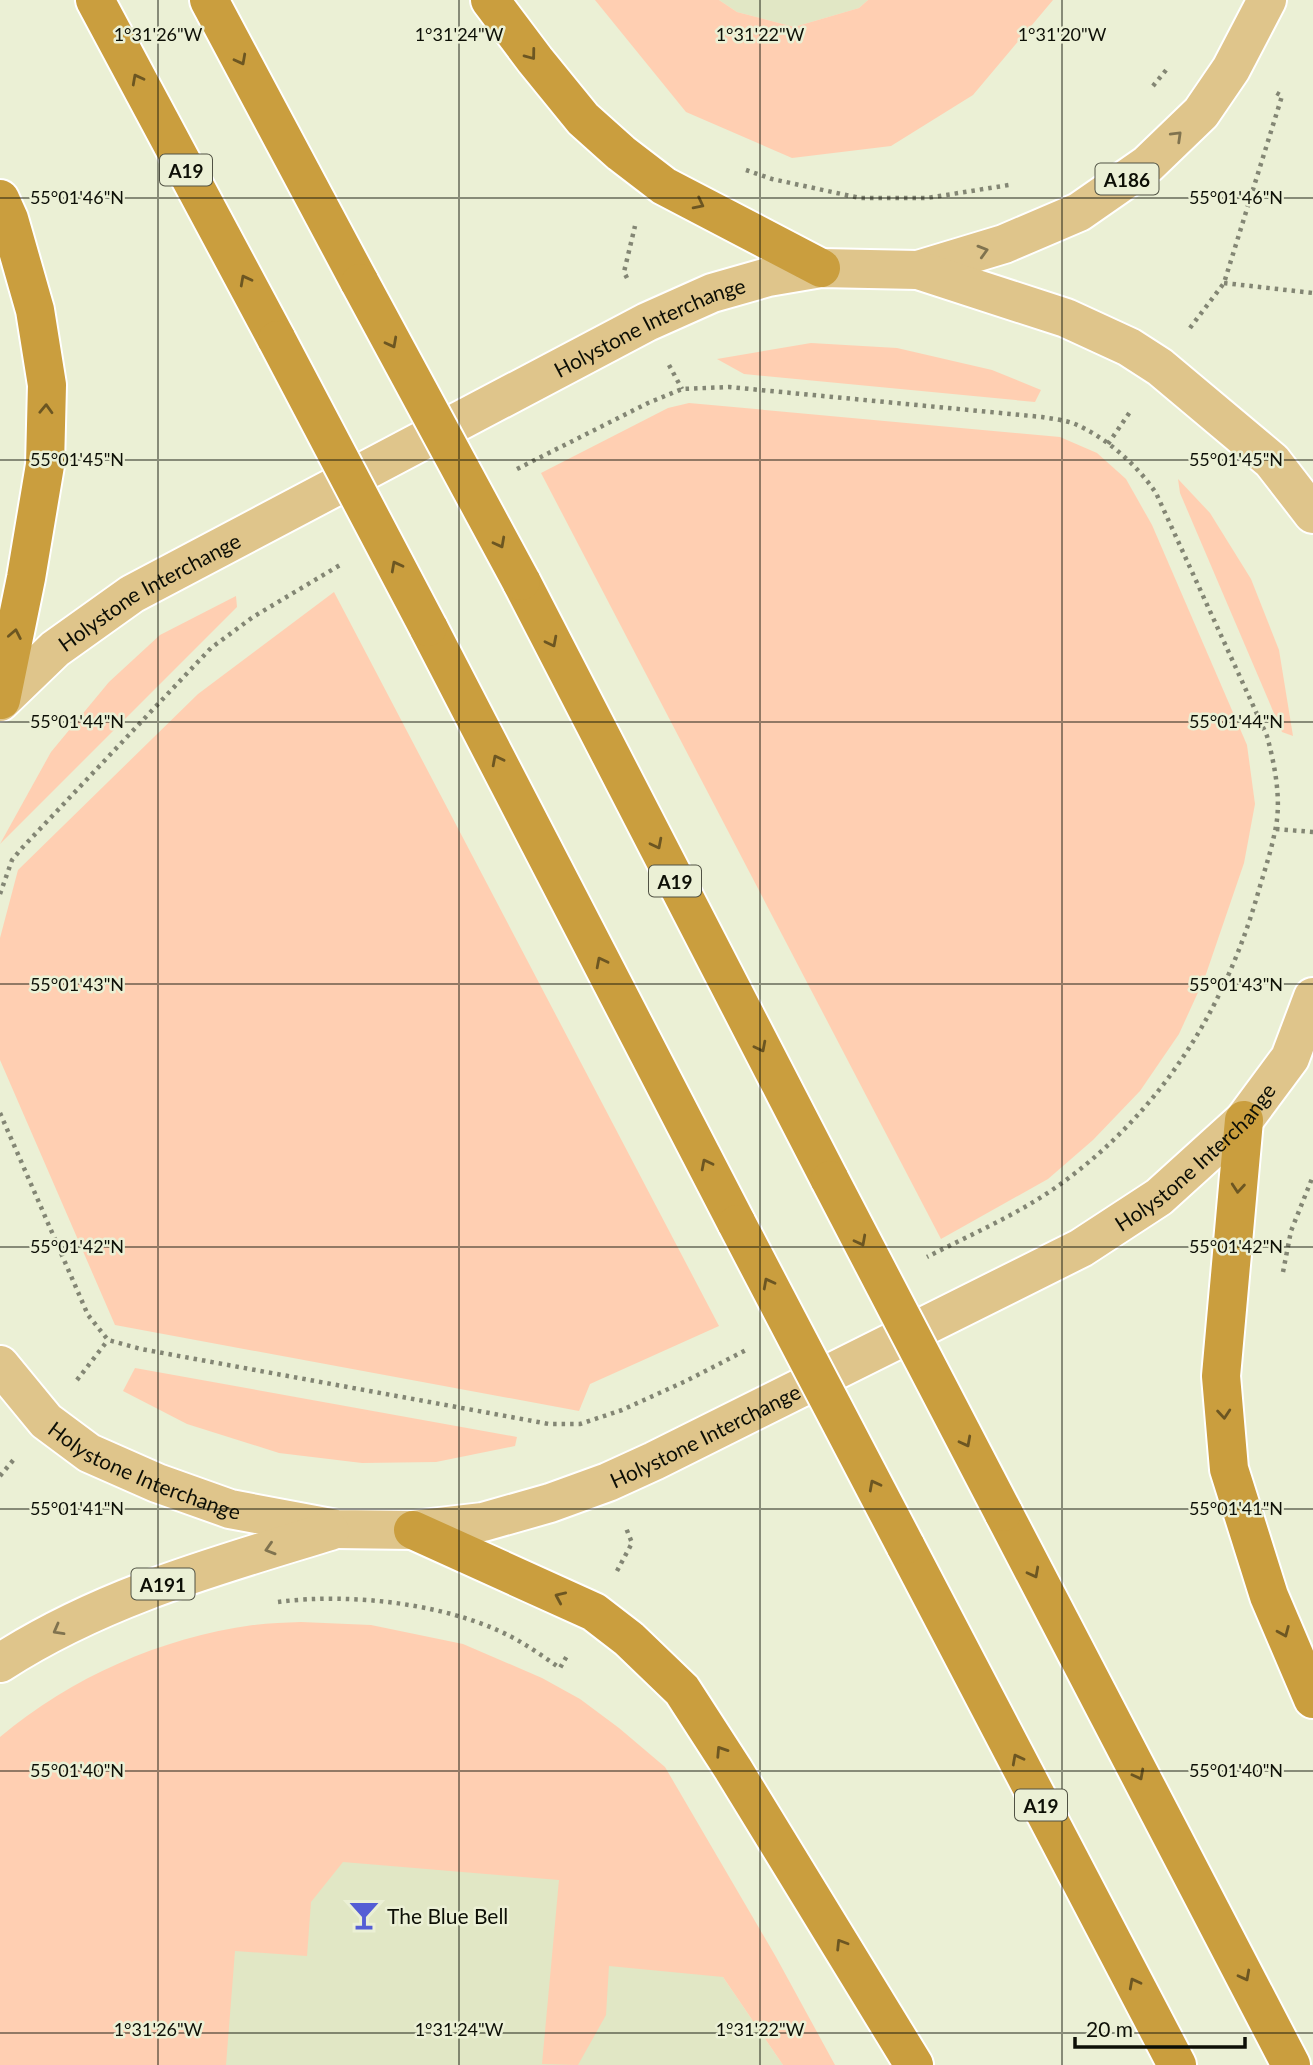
<svg xmlns="http://www.w3.org/2000/svg" width="1313" height="2065" font-family="Lato,sans-serif">
<style>
.built{fill:#e1e7c5}
.green{fill:#ffcfb2}
.lines{fill:none;stroke-linecap:round;stroke-linejoin:round}
.primary-casing{stroke:#fff;stroke-width:42}
.highway-casing{stroke:#fff;stroke-width:42}
.path{stroke:#838674;stroke-width:4.5;stroke-dasharray:3.5 5;stroke-linecap:butt}
.primary{stroke:#dfc58b;stroke-width:38}
.highway{stroke:#ca9e3e;stroke-width:38}
.highway-bridge-casing{stroke:#fff;stroke-width:42;stroke-linecap:butt}
.highway-bridge{stroke:#ca9e3e;stroke-width:38}
.oneway{stroke:#6c5622}
.oneway2{stroke:#80734f}
.ticks{fill:none;stroke:#0d0f06;stroke-width:2;stroke-opacity:0.45}
.labels{text-anchor:middle;dominant-baseline:central;stroke-width:5;stroke-linejoin:round;paint-order:stroke}
.shield{fill:#ebf0d5;stroke:#505244;stroke-width:2}
.shield-label{font-size:19px;font-weight:bold;fill:#0d0f06}
.street-label{font-size:21px;fill:#0d0f06;stroke:#ebf0d5}
.poi-label{font-size:21px;fill:#0d0f06;stroke:#ebf0d5;text-anchor:start}
.ticks-label{font-size:18px;text-anchor:middle;fill:#0d0f06;stroke:#ebf0d5;stroke-width:5;stroke-linejoin:round;paint-order:stroke}
</style>
<rect width="100%" height="100%" fill="#ebf0d5"/>
<g class="built">
<polygon points="719,0 868,0 859,8 794,27 737,12"/>
<polygon points="302,1711 723,1977 783,2065 0,2065 0,1965"/>
</g>
<g class="green">
<polygon points="595,0 719,0 737,12 794,27 859,8 868,0 1053,0 973,95 891,146 792,158 686,112"/>
<polygon points="811,343 897,348 992,370 1041,390 1035,402 744,374 717,359"/>
<polygon points="689,403 1060,437 1097,453 1126,479 1152,525 1247,745 1255,804 1244,863 1205,977 1179,1034 1140,1091 1093,1140 1048,1179 941,1239 541,473 668,408"/>
<polygon points="1178,479 1210,513 1251,579 1279,650 1293,736 1282,732 1180,493"/>
<polygon points="334,592 719,1326 590,1384 579,1411 115,1325 0,1060 0,938 18,870 198,694"/>
<polygon points="236,596 237,607 0,844 51,752 109,682 160,635"/>
<polygon points="135,1368 517,1437 515,1446 436,1462 362,1463 279,1453 187,1424 123,1391"/>
<path d="M301,1622L371,1625L463,1644L542,1678L580,1699L619,1728L665,1767L776,1957L835,2065H783L723,1977L609,1966L606,2015L578,2065L542,2064L559,1880L343,1862L311,1902L307,1956L235,1951L226,2065H0V1737C72,1677 160,1638 253,1625C269,1623 285,1623 301,1622Z"/>
</g>
<g class="lines">
<g class="primary-casing">
<g id="primary">
<polyline points="918,270 1004,244 1079,212 1148,164 1201,113 1231,69 1267,0"/>
<path id="s1" d="M0,702L55,649L132,594L647,322L712,293L768,277L821,268L918,270L1066,318L1129,347L1160,367L1272,461L1313,514"/>
<path id="s2" d="M0,1365L46,1421L89,1453L157,1483L230,1509L336,1529L413,1530L483,1522L550,1503L608,1482L654,1461L1081,1248L1159,1197L1244,1120L1290,1058L1313,997"/>
<path d="M0,1663C102,1597 216,1566 330,1531"/>
</g>
</g>
<g class="highway-casing">
<g id="highway">
<polyline points="95,0 277,340"/>
<polyline points="209,0 360,283"/>
<polyline points="490,0 535,60 583,119 621,153 664,186 821,268"/>
<polyline points="0,199 9,219 35,310 47,385 45,465 26,578 1,700"/>
<polyline points="521,581 830,1180"/>
<polyline points="428,627 737,1224"/>
<polyline points="1244,1120 1221,1376 1229,1469 1269,1596 1313,1699"/>
<polyline points="1003,1512 1291,2065"/>
<polyline points="413,1530 594,1612 629,1639 682,1690 733,1769 914,2065"/>
<polyline points="905,1545 1177,2065"/>
</g>
</g>
<g class="path">
<polyline points="1153,86 1167,69"/>
<polyline points="746,170 772,179 860,198 927,198 1009,185"/>
<polyline points="627,278 624,272 635,226"/>
<polyline points="1224,283 1313,293"/>
<polyline points="1190,328 1224,283 1282,96 1275,92"/>
<polyline points="669,365 682,389"/>
<polyline points="1108,444 1132,409"/>
<path d="M517,469L648,403L682,389L729,387L1042,417C1053,419 1065,420 1075,424C1107,438 1137,465 1156,493L1267,736C1275,766 1282,801 1275,831C1271,852 1264,872 1258,893C1225,1009 1161,1111 1062,1183C1021,1213 972,1234 927,1257"/>
<polyline points="1276,829 1313,832"/>
<polyline points="0,894 12,860 22,848 211,648 253,617 340,565"/>
<polyline points="0,1113 88,1315 108,1340 141,1349 549,1424 580,1424 622,1410 686,1381 748,1349"/>
<polyline points="1283,1272 1291,1231 1313,1176"/>
<polyline points="77,1380 108,1340"/>
<polyline points="0,1476 15,1458"/>
<polyline points="617,1571 632,1543 626,1528"/>
<path d="M278,1602C352,1592 459,1604 524,1644C536,1651 548,1660 560,1668L568,1654"/>
</g>
<use href="#primary" class="primary"/>
<use href="#highway" class="highway"/>
<g class="highway-bridge-casing">
<g id="highway-bridge">
<polyline points="360,283 521,581"/>
<polyline points="277,340 428,627"/>
<polyline points="830,1180 1003,1512"/>
<polyline points="737,1224 905,1545"/>
</g>
</g>
<use href="#highway-bridge" class="highway-bridge"/>
</g>
<defs><path id="oneway-chevron" d="M-2-3.5L2.5 0L-2 3.5" fill="none" stroke-width="1.6" stroke-linecap="round" stroke-linejoin="round" transform="scale(1.75)"/></defs>
<g class="oneway">
<use href="#oneway-chevron" transform="translate(531 55) rotate(53)"/>
<use href="#oneway-chevron" transform="translate(241 60) rotate(62)"/>
<use href="#oneway-chevron" transform="translate(137 79) rotate(-118)"/>
<use href="#oneway-chevron" transform="translate(699 204) rotate(27)"/>
<use href="#oneway-chevron" transform="translate(245 280) rotate(-118)"/>
<use href="#oneway-chevron" transform="translate(392 343) rotate(62)"/>
<use href="#oneway-chevron" transform="translate(46 409) rotate(-88)"/>
<use href="#oneway-chevron" transform="translate(500 543) rotate(62)"/>
<use href="#oneway-chevron" transform="translate(396 566) rotate(-118)"/>
<use href="#oneway-chevron" transform="translate(15 634) rotate(-79)"/>
<use href="#oneway-chevron" transform="translate(552 642) rotate(63)"/>
<use href="#oneway-chevron" transform="translate(497 760) rotate(-117)"/>
<use href="#oneway-chevron" transform="translate(657 844) rotate(63)"/>
<use href="#oneway-chevron" transform="translate(601 962) rotate(-117)"/>
<use href="#oneway-chevron" transform="translate(761 1047) rotate(63)"/>
<use href="#oneway-chevron" transform="translate(706 1164) rotate(-117)"/>
<use href="#oneway-chevron" transform="translate(1238 1188) rotate(95)"/>
<use href="#oneway-chevron" transform="translate(861 1241) rotate(62)"/>
<use href="#oneway-chevron" transform="translate(768 1283) rotate(-118)"/>
<use href="#oneway-chevron" transform="translate(1224 1414) rotate(85)"/>
<use href="#oneway-chevron" transform="translate(966 1442) rotate(62)"/>
<use href="#oneway-chevron" transform="translate(874 1485) rotate(-118)"/>
<use href="#oneway-chevron" transform="translate(1034 1573) rotate(62)"/>
<use href="#oneway-chevron" transform="translate(560 1597) rotate(-156)"/>
<use href="#oneway-chevron" transform="translate(1284 1632) rotate(67)"/>
<use href="#oneway-chevron" transform="translate(721 1751) rotate(-123)"/>
<use href="#oneway-chevron" transform="translate(1017 1759) rotate(-118)"/>
<use href="#oneway-chevron" transform="translate(1139 1775) rotate(62)"/>
<use href="#oneway-chevron" transform="translate(841 1944) rotate(-122)"/>
<use href="#oneway-chevron" transform="translate(1245 1976) rotate(62)"/>
<use href="#oneway-chevron" transform="translate(1134 1983) rotate(-118)"/>
</g>
<g class="oneway2">
<use href="#oneway-chevron" transform="translate(1177 136) rotate(-44)"/>
<use href="#oneway-chevron" transform="translate(983 251) rotate(-16)"/>
<use href="#oneway-chevron" transform="translate(270 1549) rotate(163)"/>
<use href="#oneway-chevron" transform="translate(58 1630) rotate(151)"/>
</g>
<path class="ticks" d="M158,0V2065M459,0V2065M760,0V2065M1062,0V2065M0,198H1313M0,460H1313M0,722H1313M0,984H1313M0,1247H1313M0,1509H1313M0,1771H1313M0,2033H1313"/>
<defs>
<g id="bar-bare" transform="scale(2.415)"><path d="M-6-5H6L.8 .8V4.5H3.5V6h-7V4.5H-.8V.8Z" fill="#555ed5" stroke="#ebf0d5" stroke-width="2.5" paint-order="stroke"/></g>
</defs>
<g fill-rule="evenodd">
<use href="#bar-bare" x="364" y="1915"/>
</g>
<g class="labels">
<g class="shield">
<rect x="160" y="154.5" width="52" height="31" rx="5"/>
<rect x="1095.5" y="163.5" width="63" height="31" rx="5"/>
<rect x="649" y="865.5" width="52" height="31" rx="5"/>
<rect x="131.5" y="1568.5" width="63" height="31" rx="5"/>
<rect x="1015" y="1789.5" width="52" height="31" rx="5"/>
</g>
<g class="shield-label">
<text x="186" y="170">A19</text>
<text x="1127" y="179">A186</text>
<text x="675" y="881">A19</text>
<text x="163" y="1584">A191</text>
<text x="1041" y="1805">A19</text>
</g>
<g class="street-label">
<text stroke="none"><textPath href="#s1" startOffset="754">Holystone Interchange</textPath></text>
<text stroke="none"><textPath href="#s1" startOffset="187">Holystone Interchange</textPath></text>
<text stroke="none"><textPath href="#s2" startOffset="1339">Holystone Interchange</textPath></text>
<text stroke="none"><textPath href="#s2" startOffset="772">Holystone Interchange</textPath></text>
<text stroke="none"><textPath href="#s2" startOffset="184">Holystone Interchange</textPath></text>
</g>
<g class="poi-label">
<text x="387" y="1915">The Blue Bell</text>
</g>
</g>
<g class="ticks-label">
<text x="158" y="41">1°31'26"W</text>
<text x="459" y="41">1°31'24"W</text>
<text x="760" y="41">1°31'22"W</text>
<text x="1062" y="41">1°31'20"W</text>
<text x="77" y="204">55°01'46"N</text>
<text x="1236" y="204">55°01'46"N</text>
<text x="77" y="466">55°01'45"N</text>
<text x="1236" y="466">55°01'45"N</text>
<text x="77" y="728">55°01'44"N</text>
<text x="1236" y="728">55°01'44"N</text>
<text x="77" y="991">55°01'43"N</text>
<text x="1236" y="991">55°01'43"N</text>
<text x="77" y="1253">55°01'42"N</text>
<text x="1236" y="1253">55°01'42"N</text>
<text x="77" y="1515">55°01'41"N</text>
<text x="1236" y="1515">55°01'41"N</text>
<text x="77" y="1777">55°01'40"N</text>
<text x="1236" y="1777">55°01'40"N</text>
<text x="158" y="2036">1°31'26"W</text>
<text x="459" y="2036">1°31'24"W</text>
<text x="760" y="2036">1°31'22"W</text>
</g>
<path d="M1075 2037v10h170v-10" fill="none" stroke="#0d0f06" stroke-width="3.5"/>
<text x="1086" y="2037" font-size="21" fill="#0d0f06" stroke="#ebf0d5" stroke-width="5" paint-order="stroke">20 m</text>
</svg>
